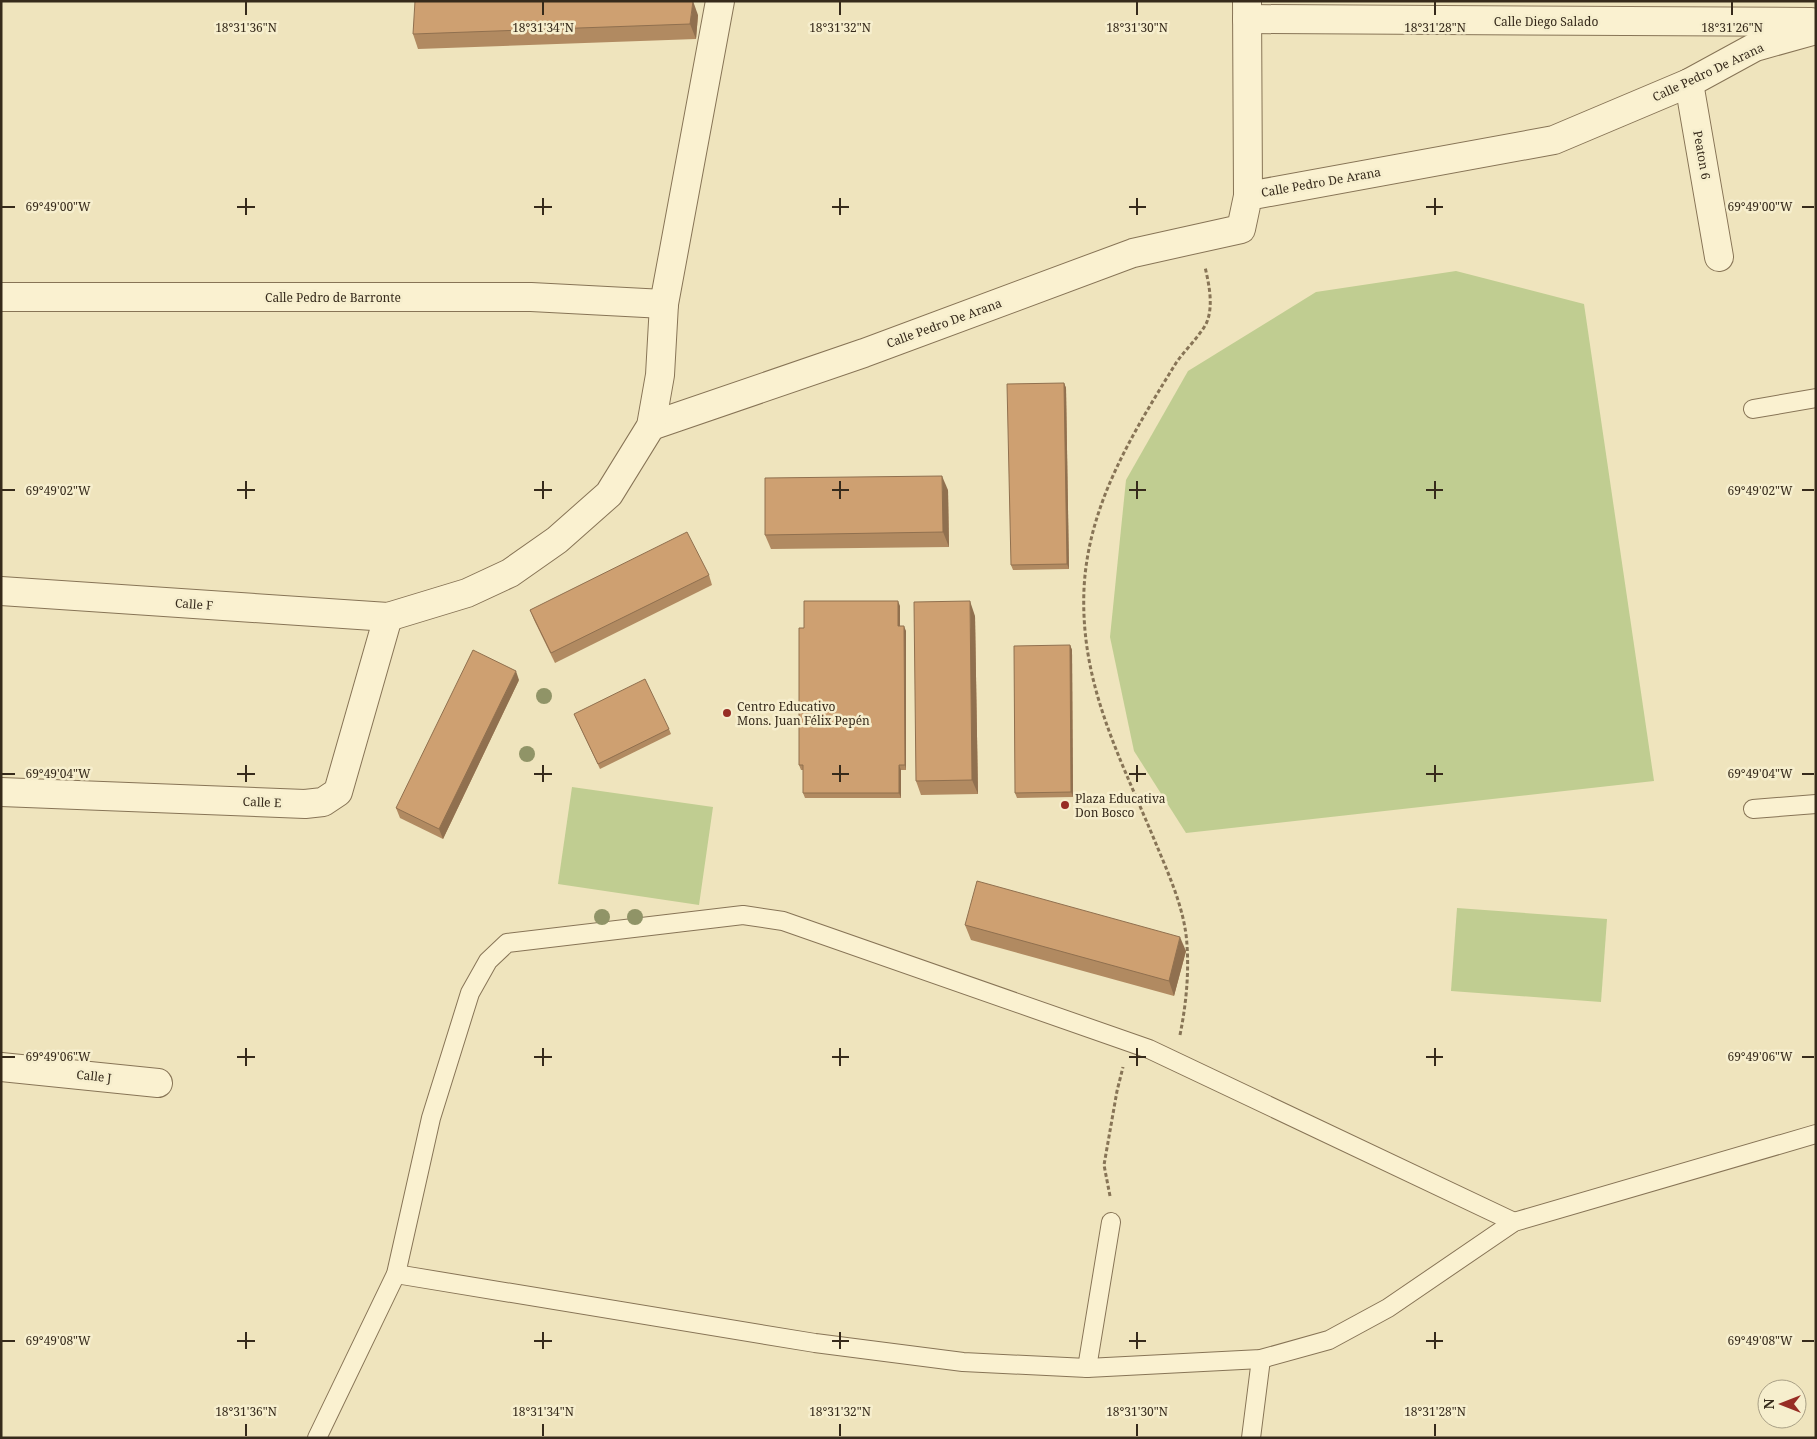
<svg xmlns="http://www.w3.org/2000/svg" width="1817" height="1439" font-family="'Noto Serif',serif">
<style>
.green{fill:#c0cd91}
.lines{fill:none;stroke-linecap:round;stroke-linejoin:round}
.lane-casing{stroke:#877456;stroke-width:20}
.street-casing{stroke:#877456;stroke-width:30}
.path{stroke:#877456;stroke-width:3;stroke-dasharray:4 2.5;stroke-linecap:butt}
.lane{stroke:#faf1d0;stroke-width:18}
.street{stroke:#faf1d0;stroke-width:28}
.tree{fill:#909467}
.wall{fill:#b18a61}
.shaded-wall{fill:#90704f}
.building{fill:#cea071;stroke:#90704f}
.ticks{fill:none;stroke:#362a1b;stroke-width:2}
.poi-dot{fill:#972d24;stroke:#f6eecd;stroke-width:2}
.labels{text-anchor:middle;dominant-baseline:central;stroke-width:5;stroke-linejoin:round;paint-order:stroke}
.street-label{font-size:12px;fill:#362a1b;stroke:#f6eecd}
.poi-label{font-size:12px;fill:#362a1b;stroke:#f6eecd;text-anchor:start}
.ticks-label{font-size:12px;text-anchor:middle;fill:#362a1b;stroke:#f6eecd;stroke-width:5;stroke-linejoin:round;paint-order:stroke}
</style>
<rect width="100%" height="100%" fill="#efe4bd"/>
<g class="green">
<polygon points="1456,271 1584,304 1654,781 1186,833 1134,751 1110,637 1126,480 1188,371 1316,292"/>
<polygon points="572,787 713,807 699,905 558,884"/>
<polygon points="1457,908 1607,919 1601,1002 1451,991"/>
</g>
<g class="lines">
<g class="lane-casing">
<g id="lane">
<polyline points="1753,409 1816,398"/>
<polyline points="1753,809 1816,804"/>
<polyline points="396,1274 815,1343 963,1362 1087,1368 1261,1359 1329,1340 1388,1308 1514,1222 1816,1134"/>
<polyline points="1087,1368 1111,1222"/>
<polyline points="317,1438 396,1274 431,1118 470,993 488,961 507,943 743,915 783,921 1149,1049 1514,1222"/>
<polyline points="1251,1438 1261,1359"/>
</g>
</g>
<g class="street-casing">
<g id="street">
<polyline points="1247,1 1248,196"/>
<polyline points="1247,19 1811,22"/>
<polyline points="1689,83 1719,257"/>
<polyline points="1,297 531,297 664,304"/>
<polyline points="651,426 864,353 1133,253 1241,229 1248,196 1554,140 1689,83 1755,47 1816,30"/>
<polyline points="1,591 388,617 467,593 510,573 557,540 609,494 651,426 660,375 664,304 720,1"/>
<polyline points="1,792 305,804 323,802 338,792 388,617"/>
<polyline points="1,1067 158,1083"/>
</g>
</g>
<g class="path">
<path d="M1180,1035C1186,1005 1189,975 1187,945C1185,909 1168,873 1154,839C1119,755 1080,683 1084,589C1088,504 1133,433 1176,363C1185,350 1198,338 1206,324C1214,307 1209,284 1205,267"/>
<polyline points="1110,1196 1104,1165 1117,1091 1123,1067"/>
</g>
<use href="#lane" class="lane"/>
<use href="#street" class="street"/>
</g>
<g class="tree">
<circle cx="544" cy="696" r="8"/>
<circle cx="527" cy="754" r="8"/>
<circle cx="602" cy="917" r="8"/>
<circle cx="635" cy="917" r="8"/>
</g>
<g class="wall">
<polygon points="698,15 696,39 418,49 413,34"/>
<polygon points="1064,383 1066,388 1069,569 1013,570 1011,565"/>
<polygon points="948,490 949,547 771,549 765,535"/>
<polygon points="709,575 712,585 555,663 534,620 530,610"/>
<polygon points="900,606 900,626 906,631 906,770 901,770 901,798 805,798 803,793 803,770 801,770 799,765 804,628"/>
<polygon points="975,616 978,794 921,795 916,781"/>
<polygon points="1070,645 1072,650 1073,797 1017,798 1015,793"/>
<polygon points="519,680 443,839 400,818 396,808"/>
<polygon points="574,714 669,729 671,734 600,769"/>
<polygon points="965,925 1186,951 1174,996 971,940"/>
</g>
<g class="shaded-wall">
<polygon points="693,1 698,15 696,39 690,24"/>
<polygon points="1064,383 1066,388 1069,569 1067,564"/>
<polygon points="942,476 948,490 949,547 943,532"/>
<polygon points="898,601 900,606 900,631 898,626"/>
<polygon points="970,601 975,616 978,794 972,780"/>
<polygon points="904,626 906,631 906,770 905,765"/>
<polygon points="1070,645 1072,650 1073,797 1071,792"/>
<polygon points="516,671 519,680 443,839 439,829"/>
<polygon points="899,765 901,770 901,798 899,793"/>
<polygon points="1180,937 1186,951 1174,996 1169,981"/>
</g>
<g class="building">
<polygon points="415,1 693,1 690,24 413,34"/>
<polygon points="1064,383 1067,564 1011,565 1007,384"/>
<polygon points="942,476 943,532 765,535 765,478"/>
<polygon points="687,532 709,575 551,653 530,610"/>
<polygon points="804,601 898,601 898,626 904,626 905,765 899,765 899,793 803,793 803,765 799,765 799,628 804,628"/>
<polygon points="970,601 972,780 916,781 914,602"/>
<polygon points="1070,645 1071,792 1015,793 1014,646"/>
<polygon points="473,650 516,671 439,829 396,808"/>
<polygon points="645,679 669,729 598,764 574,714"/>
<polygon points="977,881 1180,937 1169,981 965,925"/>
</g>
<path class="ticks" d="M246,2V15M543,2V15M840,2V15M1137,2V15M1435,2V15M1732,2V15M246,198V215M543,198V215M840,198V215M1137,198V215M1435,198V215M2,207H15M237,207H255M534,207H552M832,207H849M1129,207H1146M1426,207H1443M1802,207H1814M246,481V499M543,481V499M840,481V499M1137,481V499M1435,481V499M2,490H15M237,490H255M534,490H552M832,490H849M1129,490H1146M1426,490H1443M1802,490H1814M246,765V782M543,765V782M840,765V782M1137,765V782M1435,765V782M2,774H15M237,774H255M534,774H552M832,774H849M1129,774H1146M1426,774H1443M1802,774H1814M246,1048V1066M543,1048V1066M840,1048V1066M1137,1048V1066M1435,1048V1066M2,1057H15M237,1057H255M534,1057H552M832,1057H849M1129,1057H1146M1426,1057H1443M1802,1057H1814M246,1332V1349M543,1332V1349M840,1332V1349M1137,1332V1349M1435,1332V1349M2,1341H15M237,1341H255M534,1341H552M832,1341H849M1129,1341H1146M1426,1341H1443M1802,1341H1814M246,1424V1436M543,1424V1436M840,1424V1436M1137,1424V1436M1435,1424V1436"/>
<g class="poi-dot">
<circle cx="727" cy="713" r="5"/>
<circle cx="1065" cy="805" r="5"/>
</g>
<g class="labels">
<g class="street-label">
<text x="1546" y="21">Calle Diego Salado</text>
<text transform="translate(1708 72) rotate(-25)">Calle Pedro De Arana</text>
<text transform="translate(1702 155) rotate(80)">Peaton 6</text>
<text transform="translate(1321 182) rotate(-10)">Calle Pedro De Arana</text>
<text x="333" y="297">Calle Pedro de Barronte</text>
<text transform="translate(944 323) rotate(-20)">Calle Pedro De Arana</text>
<text transform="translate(194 604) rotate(4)">Calle F</text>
<text transform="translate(262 802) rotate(2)">Calle E</text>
<text transform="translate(94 1076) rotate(6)">Calle J</text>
</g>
<g class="poi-label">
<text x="737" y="706">Centro Educativo<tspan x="737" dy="14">Mons. Juan Félix Pepén</tspan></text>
<text x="1075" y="798">Plaza Educativa<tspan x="1075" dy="14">Don Bosco</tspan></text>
</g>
</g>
<g class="ticks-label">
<text x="246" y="32">18°31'36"N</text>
<text x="543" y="32">18°31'34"N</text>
<text x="840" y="32">18°31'32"N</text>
<text x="1137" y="32">18°31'30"N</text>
<text x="1435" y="32">18°31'28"N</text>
<text x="1732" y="32">18°31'26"N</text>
<text x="1760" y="211">69°49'00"W</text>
<text x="58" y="211">69°49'00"W</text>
<text x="1760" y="495">69°49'02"W</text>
<text x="58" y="495">69°49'02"W</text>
<text x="1760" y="778">69°49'04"W</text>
<text x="58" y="778">69°49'04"W</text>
<text x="1760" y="1061">69°49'06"W</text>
<text x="58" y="1061">69°49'06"W</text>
<text x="1760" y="1345">69°49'08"W</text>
<text x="58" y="1345">69°49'08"W</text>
<text x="246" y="1416">18°31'36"N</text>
<text x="543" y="1416">18°31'34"N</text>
<text x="840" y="1416">18°31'32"N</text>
<text x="1137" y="1416">18°31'30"N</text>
<text x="1435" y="1416">18°31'28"N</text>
</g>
<rect width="1817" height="1439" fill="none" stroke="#362a1b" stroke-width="5"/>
<g transform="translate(1782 1404) rotate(270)"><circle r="24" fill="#f6eecd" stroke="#a9a086"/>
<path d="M0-4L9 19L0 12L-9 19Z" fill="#972d24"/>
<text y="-8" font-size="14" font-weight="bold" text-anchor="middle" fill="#362a1b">N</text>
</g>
</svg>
